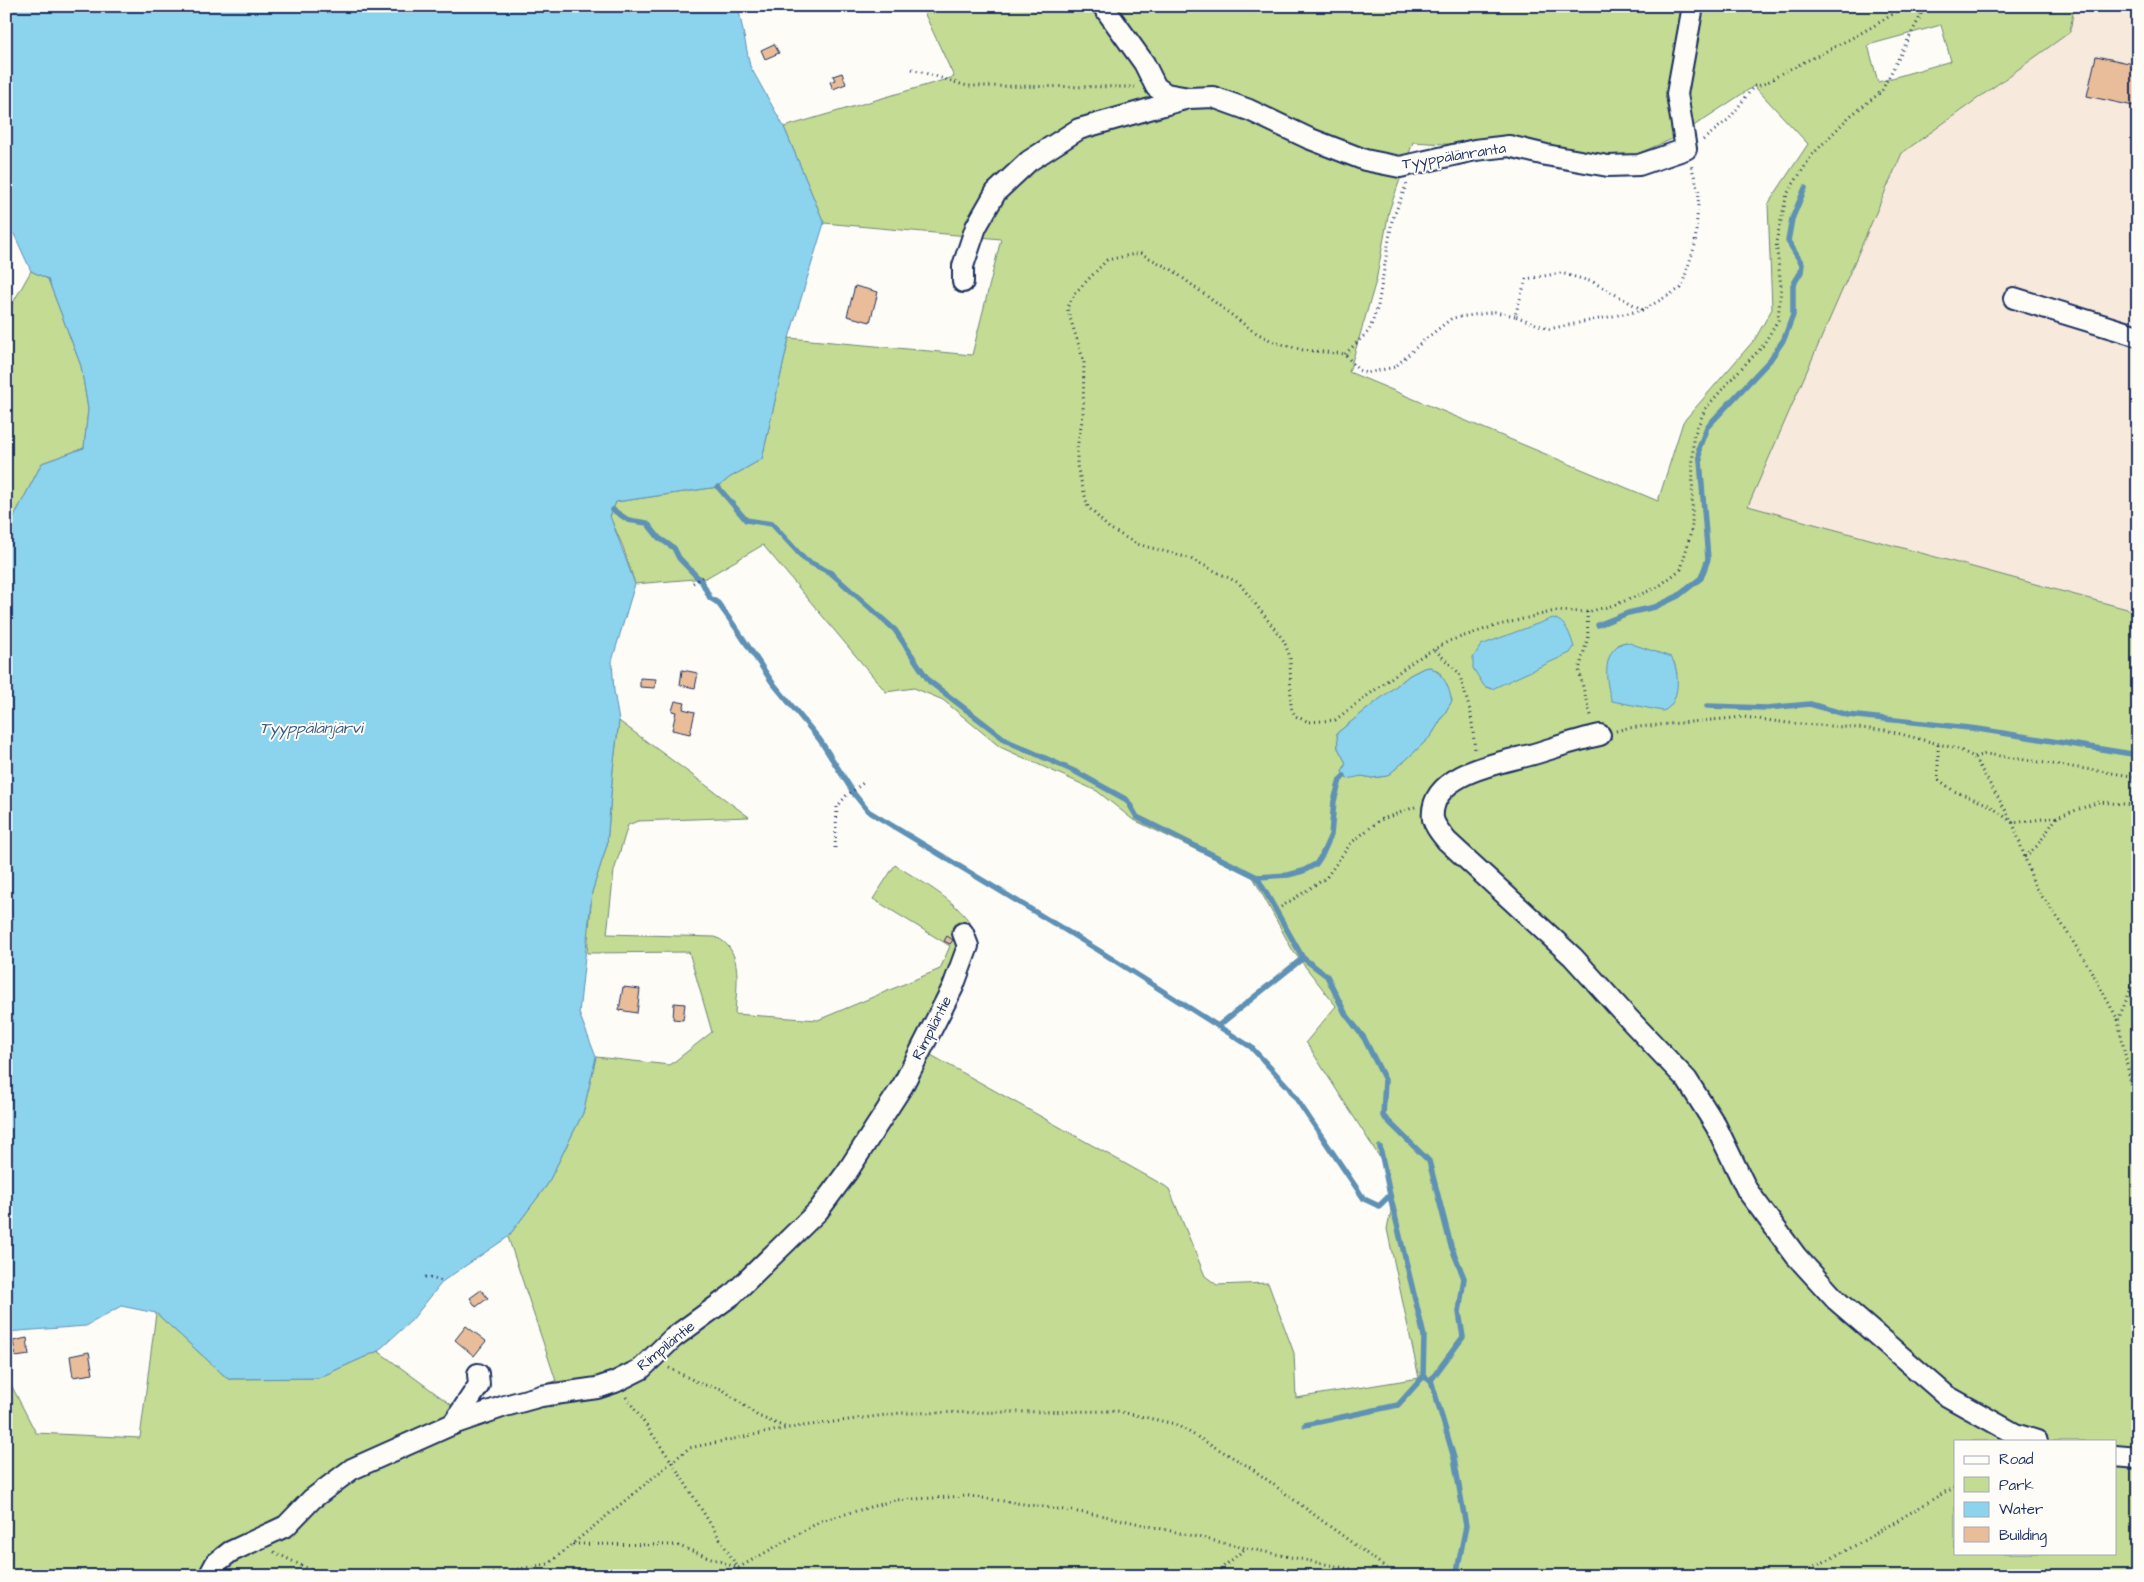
<svg xmlns="http://www.w3.org/2000/svg" width="2144" height="1582" font-family="'Architects Daughter',sans-serif">
<style>
.built{fill:#f7e9db}
.green{fill:#c3db92;stroke:#6f8578;fill-rule:evenodd}
.water{fill:#8cd3ee;stroke:#5f91b4}
.lines{fill:none;stroke-linecap:round;stroke-linejoin:round}
.stream{stroke:#5f91b4;stroke-width:5.5}
.building{fill:#e9bd99;stroke:#1b2f5e}
.minor-casing{stroke:#1b2f5e;stroke-width:24}
.path{stroke:#1b2f5e;stroke-width:3;stroke-dasharray:1 4;stroke-linecap:butt}
.minor{stroke:#fdfcf7;stroke-width:20}
.labels{text-anchor:middle;dominant-baseline:central;stroke-width:4;stroke-linejoin:round;paint-order:stroke}
.street-label{font-size:15px;fill:#1b2f5e;stroke:#fdfcf7}
.water-label{font-size:16px;font-style:italic;fill:#375882;stroke:#fdfcf7}
</style>
<rect width="100%" height="100%" fill="#fdfcf7"/>
<filter id="ink" filterUnits="userSpaceOnUse"><feTurbulence type="fractalNoise" baseFrequency=".02" numOctaves="2"/><feDisplacementMap in="SourceGraphic" scale="10" xChannelSelector="R" yChannelSelector="G"/><feConvolveMatrix kernelMatrix="1 2 1 2 8 2 1 2 1" color-interpolation-filters="sRGB"/></filter>
<g filter="url(#ink)">
<polygon class="built" points="2074,6 2138,6 2138,612 1748,506 1902,153 2070,32"/>
<g class="green">
<path d="M921,6H2074L2070,32L1902,153L1748,506L2138,612V1576H6V1375L36,1433L140,1438L156,1313L228,1379L318,1378L378,1351L457,1409L556,1381L508,1237L547,1185L583,1113L596,1057L670,1065L712,1032L689,952L587,953L592,892L607,845L613,769L619,721L749,817L638,821L628,825L614,871L607,934L715,937C745,948 736,988 735,1014L818,1020L940,969L950,946L873,899L895,865C920,881 982,913 977,948L931,1055L1165,1186L1169,1189L1205,1276L1217,1285L1268,1283L1294,1353L1296,1398L1419,1378L1387,1229L1391,1212L1382,1161L1306,1042L1336,1006L1293,951L1253,877L1132,819L1097,791L1000,747L943,700L914,688L886,692L763,545L706,578L635,584L623,547L610,517L616,502L718,487L729,478L762,459L789,338L972,355L1001,239L824,223L784,127L954,77ZM1941,25L1951,61L1878,82L1868,45ZM1754,86L1808,144L1768,204L1772,309L1755,339L1683,422L1658,501L1349,372L1376,281L1389,211L1413,142L1632,156L1677,137ZM1626,642L1674,662L1677,674L1613,651L1619,644ZM1430,667L1440,673L1452,701L1431,736L1407,759L1387,776L1372,778L1342,772L1346,763L1338,748L1337,733L1410,675L1424,668ZM1955,1441H2115V1553H1955Z"/>
<polygon points="31,271 48,279 81,366 88,409 84,448 42,463 6,532 6,315"/>
</g>
<g class="water">
<polygon points="6,6 738,6 750,66 784,127 824,223 789,338 762,459 729,478 718,487 616,502 610,516 635,584 612,661 614,691 619,721 613,769 607,845 592,892 579,1013 596,1057 583,1113 547,1185 508,1237 443,1281 412,1320 378,1351 318,1378 228,1379 156,1313 121,1306 86,1326 6,1332 6,532 42,463 84,448 88,409 81,366 48,279 31,271 14,234 6,226"/>
<path d="M1553,618C1567,622 1570,635 1574,647L1570,653L1492,689L1484,686L1473,668V658L1481,645Z"/>
<path d="M1626,642L1671,657C1680,670 1681,704 1663,711L1612,701C1605,683 1601,648 1626,642Z"/>
<path d="M1430,667C1445,676 1448,685 1452,701L1431,736L1407,759L1387,776L1372,778L1362,776L1347,779L1342,772L1346,763L1338,748L1337,733L1410,675L1424,668Z"/>
</g>
<g class="lines">
<g class="stream">
<polyline points="718,487 746,520 772,524 805,560 831,573 895,630 929,681 1007,741 1076,772 1127,800 1137,817 1257,877 1288,875 1303,871 1316,864 1322,855 1331,835 1334,801 1340,780 1344,776"/>
<polyline points="613,510 628,520 647,523 659,538 674,548 679,558 702,582 710,598 718,603 736,628 772,682 820,740 855,795 868,811 1098,950 1251,1047 1289,1088 1364,1199 1379,1206 1390,1195 1424,1336 1423,1377 1431,1380 1454,1458 1466,1526 1456,1576"/>
<polyline points="1598,625 1628,613 1655,607 1678,596 1701,578 1708,559 1699,448 1707,427 1770,360 1784,339 1793,315 1793,285 1801,272 1802,264 1788,241 1792,219 1805,188"/>
<polyline points="1707,706 1767,708 1810,704 1848,715 1978,729 2138,755"/>
<polyline points="1303,958 1327,976 1345,1013 1364,1038 1385,1080 1383,1116 1429,1161 1451,1246 1464,1278 1459,1312 1463,1337 1431,1380"/>
<polyline points="1218,1026 1303,958 1257,877"/>
<polyline points="1380,1147 1390,1195"/>
<polyline points="1305,1425 1398,1405 1423,1377"/>
</g>
</g>
<g class="building">
<polygon points="774,44 779,53 765,59 761,50"/>
<polygon points="2096,56 2138,65 2138,107 2087,96"/>
<polygon points="842,73 846,84 833,89 830,82 835,80 833,76"/>
<polygon points="855,286 878,292 870,322 847,316"/>
<polygon points="682,670 698,673 695,688 680,685"/>
<polygon points="640,678 656,679 655,688 640,687"/>
<polygon points="675,701 685,703 683,709 695,712 690,734 672,730 676,712 672,711"/>
<polygon points="947,936 953,940 950,944 944,941"/>
<polygon points="623,987 640,989 637,1013 619,1010"/>
<polygon points="674,1003 685,1004 683,1020 673,1019"/>
<polygon points="481,1290 488,1298 476,1307 470,1298"/>
<polygon points="466,1326 486,1341 474,1356 455,1340"/>
<polygon points="27,1338 29,1355 16,1357 13,1341"/>
<polygon points="89,1352 93,1374 73,1377 70,1356"/>
</g>
<g class="lines">
<g class="minor-casing">
<g id="minor">
<polyline points="1103,6 1144,63 1156,87 1166,94 1189,98 1213,97 1249,110 1308,138 1365,160 1400,167 1475,150 1509,146 1546,155 1608,166 1639,165 1686,149 1677,94 1693,6"/>
<polyline points="963,282 963,266 976,227 996,192 1029,161 1079,129 1185,99"/>
<polyline points="2014,298 2138,336"/>
<path d="M1600,735C1576,740 1554,748 1530,755C1499,763 1428,774 1433,819C1435,827 1442,835 1447,841L1573,957L1630,1020L1687,1080L1716,1126L1747,1190L1796,1256L1836,1300L1947,1396L2015,1434L2037,1441"/>
<polyline points="453,1424 479,1385 478,1374"/>
<polyline points="2115,1456 2138,1458"/>
<polyline points="209,1576 216,1563 230,1552 286,1526 312,1499 352,1469 453,1424 505,1406 541,1396 597,1388 615,1382 641,1369 673,1338 732,1295 818,1211 847,1172 903,1085 953,987 968,946 963,933"/>
</g>
</g>
<g class="path">
<polyline points="912,69 967,86 1135,87"/>
<path d="M1703,140L1730,118L1754,86C1765,86 1773,78 1782,73C1824,52 1866,33 1905,6"/>
<polyline points="1643,310 1549,329 1515,316 1526,279 1561,273 1593,282 1643,310 1681,288 1695,245 1699,192 1691,165"/>
<polyline points="1515,316 1495,312 1452,318 1422,342 1395,367 1367,373 1358,370 1345,354 1303,350 1274,342 1253,331 1172,270 1140,253 1107,260 1075,293 1067,308 1084,362 1083,415 1077,448 1077,466 1088,507 1109,528 1137,544 1189,558 1239,583 1284,641 1290,657 1291,707 1295,716 1309,722 1335,720 1415,660 1449,641 1495,626 1555,611 1587,612 1615,605 1658,587 1681,569 1692,528 1693,438 1705,409 1734,376 1762,347 1778,320 1781,287 1776,242 1787,194 1812,155 1849,117 1881,92 1921,15 1921,6"/>
<polyline points="1345,354 1369,331 1378,306 1392,221 1407,183"/>
<polyline points="693,583 702,577"/>
<polyline points="1587,612 1588,637 1579,670 1587,704 1592,718"/>
<polyline points="1435,650 1459,673 1471,714 1475,750"/>
<polyline points="1616,731 1627,728 1744,717 1788,723 1885,730 1958,749 1974,757 2013,823 2035,887 2060,921 2089,967 2118,1020 2138,1119"/>
<polyline points="1938,745 1938,779 1954,791 1989,805 2013,823 2057,817"/>
<polyline points="1974,757 1986,754 2138,777"/>
<polyline points="835,848 837,807 846,796 863,783"/>
<polyline points="2025,857 2037,846 2057,817 2099,802 2135,805 2138,807"/>
<polyline points="1281,907 1326,878 1351,843 1380,820 1415,807"/>
<polyline points="2118,1020 2138,972"/>
<polyline points="425,1277 443,1281"/>
<polyline points="669,1368 701,1384 722,1389 758,1416 787,1428"/>
<polyline points="626,1397 672,1462 738,1568 821,1521 895,1500 969,1496 1105,1516 1246,1548"/>
<polyline points="573,1544 676,1545 738,1568 739,1576"/>
<polyline points="274,1552 323,1576"/>
<polyline points="478,1576 548,1564 689,1448 788,1428 901,1413 1117,1411 1175,1424 1251,1468 1397,1576"/>
<polyline points="1212,1576 1246,1548 1384,1576"/>
<polyline points="1797,1576 1858,1544 1945,1492 1955,1488"/>
</g>
<use href="#minor" class="minor"/>
</g>
</g>
<g class="labels">
<g class="street-label">
<text transform="translate(1454 156) rotate(-9)">Tyyppälänranta</text>
<text transform="translate(932 1028) rotate(-63)">Rimpiläntie</text>
<text transform="translate(666 1346) rotate(-39)">Rimpiläntie</text>
</g>
<g class="water-label">
<text x="311" y="728">Tyyppälänjärvi</text>
</g>
</g>
<rect width="2144" height="1582" fill="none" stroke="#fdfcf7" stroke-width="25"/>
<rect x="12" y="12" width="2119" height="1557" fill="none" stroke="#1b2f5e" stroke-width="2" filter="url(#ink)"/>
<rect x="1954" y="1440" width="162" height="115" fill="#fdfcf7" stroke="#a3aaba"/>
<rect x="1964" y="1456" width="25" height="8" fill="#fdfcf7" stroke="#a3aaba"/>
<text x="1999" y="1464" font-size="15" fill="#1b2f5e">Road</text>
<rect x="1964" y="1477" width="25" height="15" fill="#c3db92" stroke="#a3aaba"/>
<text x="1999" y="1490" font-size="15" fill="#1b2f5e">Park</text>
<rect x="1964" y="1502" width="25" height="15" fill="#8cd3ee" stroke="#a3aaba"/>
<text x="1999" y="1514" font-size="15" fill="#1b2f5e">Water</text>
<rect x="1964" y="1527" width="25" height="15" fill="#e9bd99" stroke="#a3aaba"/>
<text x="1999" y="1540" font-size="15" fill="#1b2f5e">Building</text>
</svg>
